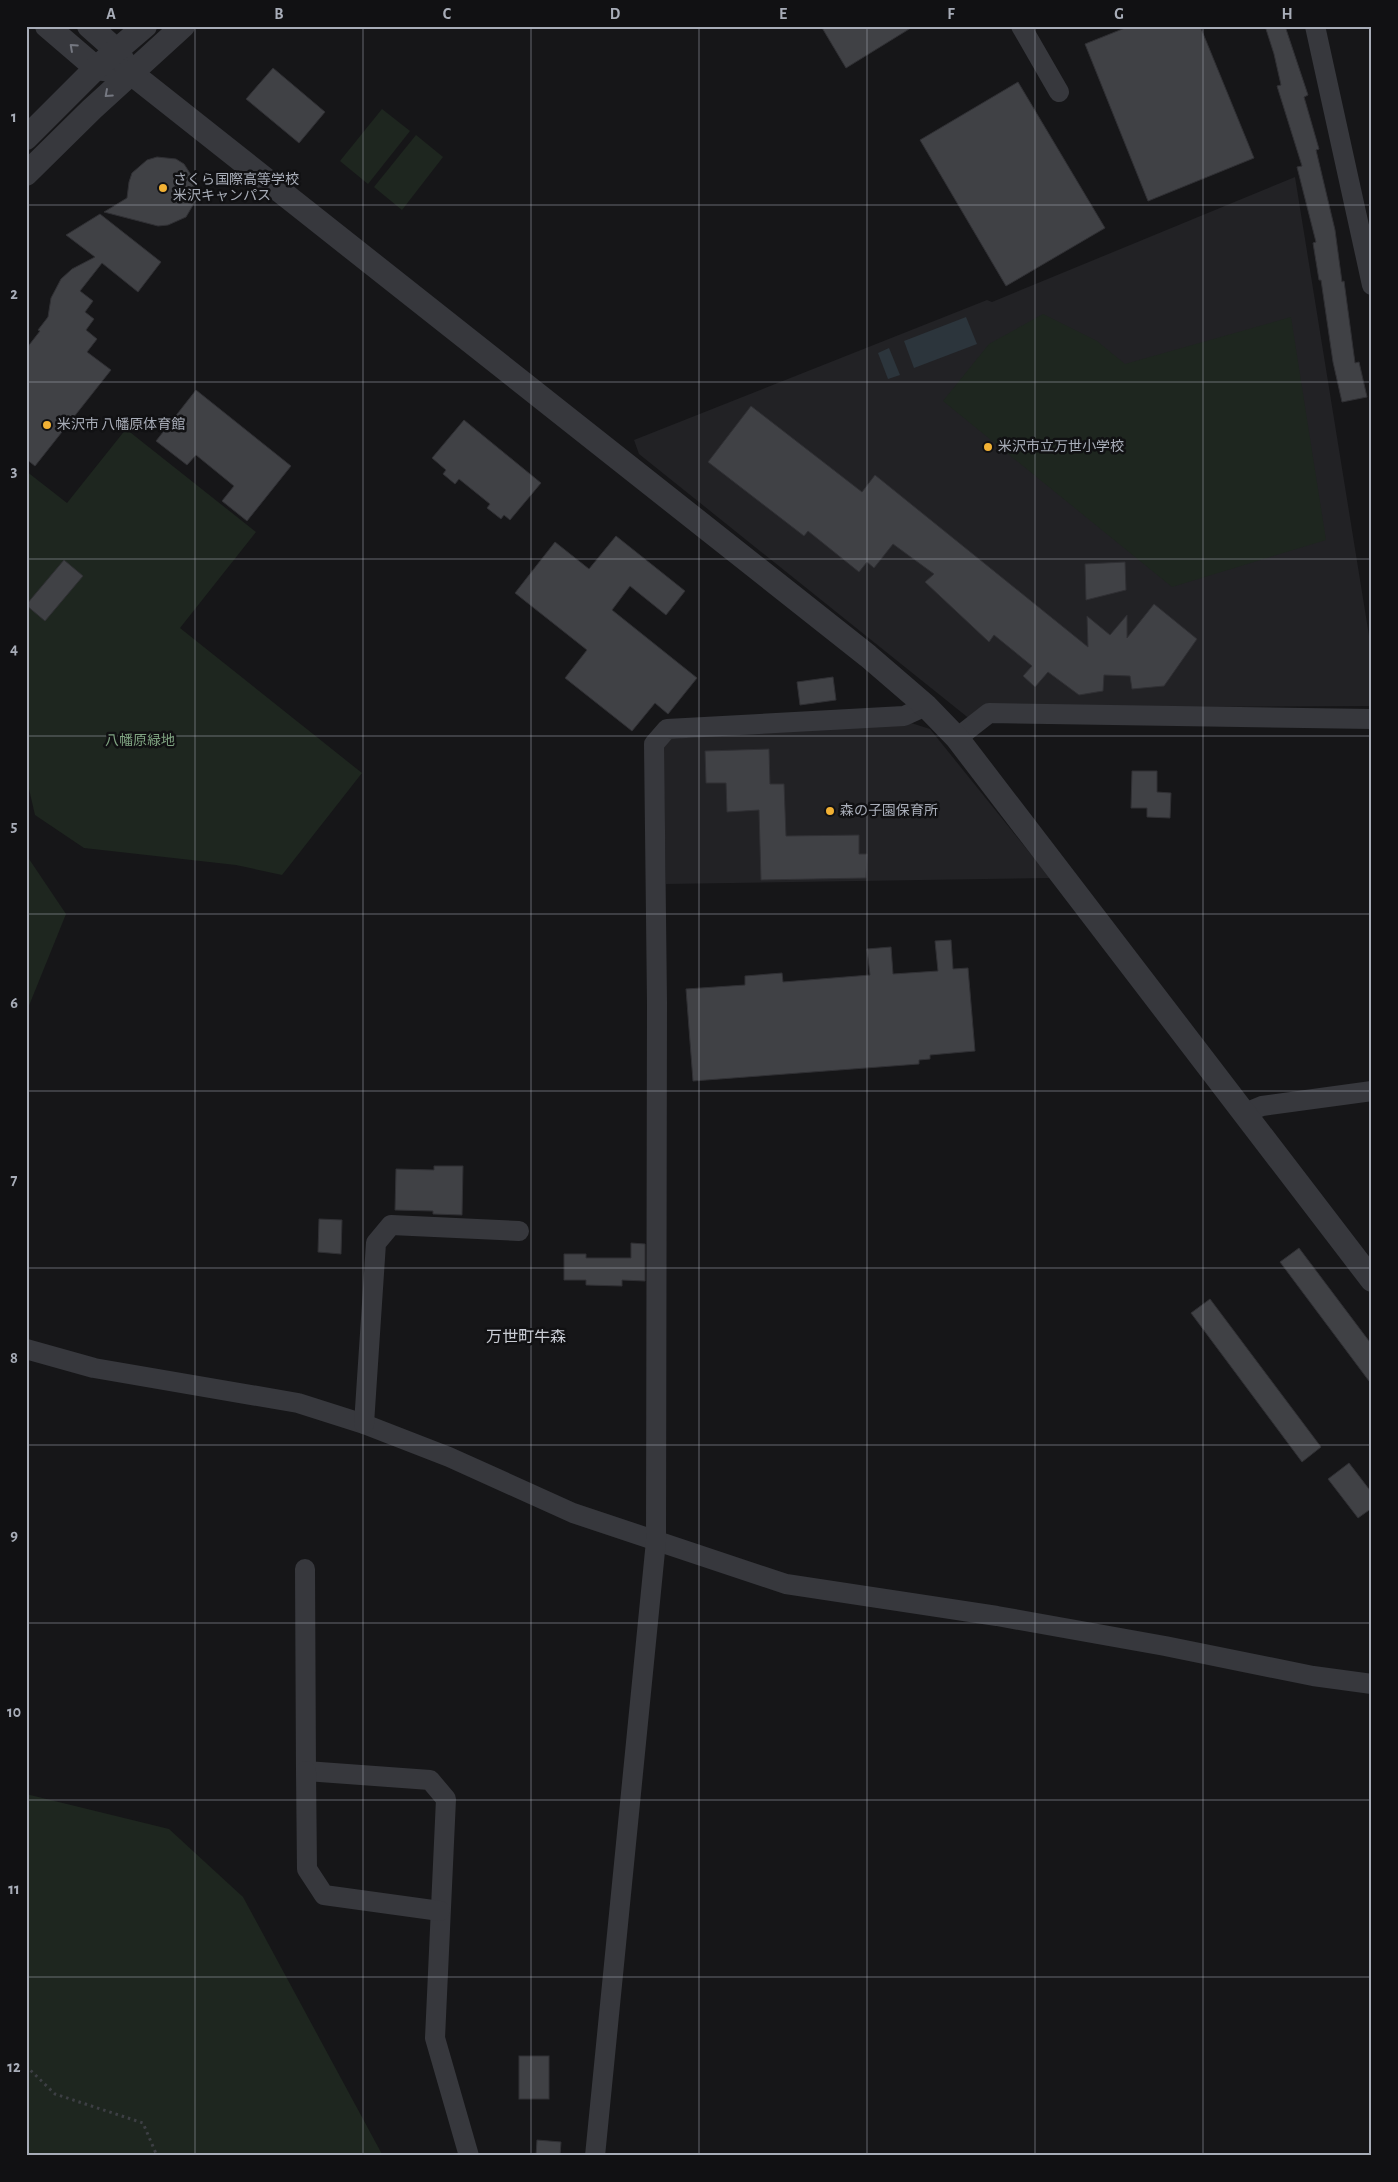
<svg xmlns="http://www.w3.org/2000/svg" width="1398" height="2182" font-family="'Alegreya Sans','Noto Sans JP',sans-serif">
<style>
.built{fill:#222225}
.green{fill:#1e261f}
.water{fill:#2c353c}
.building{fill:#404145;stroke:#303034}
.lines{fill:none;stroke-linecap:round;stroke-linejoin:round}
.path{stroke:#3d3f44;stroke-width:3;stroke-dasharray:2.5 4;stroke-linecap:butt}
.minor{stroke:#37383d;stroke-width:20}
.tertiary{stroke:#37383d;stroke-width:24}
.oneway{stroke:#757881}
.grid{fill:none;stroke:#a8adb8;stroke-width:1;stroke-opacity:0.55}
.poi-dot{fill:#f2b134;stroke:#111113;stroke-width:2}
.labels{text-anchor:middle;dominant-baseline:central;stroke-width:5;stroke-linejoin:round;paint-order:stroke}
.poi-label{font-size:14px;fill:#a8adb8;stroke:#111113;text-anchor:start}
.park-label{font-size:14px;fill:#7fa381;stroke:#111113}
.quarter-label{font-size:16px;fill:#c9ccd4;stroke:#111113}
.neatline{fill:none;stroke:#a8adb8;stroke-width:2}
.grid-label{font-size:16px;text-anchor:middle;font-weight:bold;fill:#a8adb8}
</style>
<rect width="100%" height="100%" fill="#161618"/>
<g class="built">
<polygon points="1295,177 1372,654 1372,706 988,708 971,720 639,454 634,440 987,300 992,302"/>
<polygon points="908,722 930,729 1050,878 666,884 663,745 668,739"/>
</g>
<g class="green">
<polygon points="382,109 410,131 368,184 340,161"/>
<polygon points="416,135 443,157 402,210 374,187"/>
<polygon points="1043,314 1097,341 1125,364 1291,317 1326,540 1172,587 943,401 989,344"/>
<polygon points="126,429 256,532 180,628 362,773 282,875 236,865 84,848 35,815 26,776 26,471 67,503"/>
<polygon points="26,858 29,859 66,914 26,1013"/>
<polygon points="26,1794 169,1829 243,1897 383,2156 26,2156"/>
</g>
<g class="water">
<polygon points="966,317 977,344 914,368 904,341"/>
<polygon points="889,348 900,375 888,379 878,353"/>
</g>
<g class="building">
<polygon points="821,26 914,26 846,68"/>
<polygon points="1130,26 1200,26 1254,158 1148,201 1085,44"/>
<polygon points="1265,26 1285,26 1308,95 1304,97 1319,149 1316,150 1335,230 1342,282 1344,281 1355,363 1359,362 1367,397 1342,402 1333,362 1321,280 1319,280 1313,243 1316,242 1297,167 1302,166 1277,86 1281,85 1274,54"/>
<polygon points="273,68 325,112 299,143 246,99"/>
<polygon points="1018,82 1105,228 1006,286 920,140"/>
<polygon points="157,157 176,159 184,164 195,181 196,200 186,217 168,225 158,226 104,212 127,198 129,182 132,173 147,160"/>
<polygon points="100,214 161,262 138,292 102,263 80,291 93,301 85,312 94,319 86,330 97,339 87,352 111,370 35,466 26,459 26,349 40,331 38,330 48,317 51,298 61,279 72,269 95,257 66,235"/>
<polygon points="196,390 291,466 247,521 222,501 234,486 196,455 187,465 156,441"/>
<polygon points="751,406 862,492 875,475 1088,647 1087,616 1110,635 1127,615 1127,638 1154,604 1197,639 1164,686 1132,689 1130,676 1104,675 1103,691 1079,695 1048,672 1035,687 1023,676 1032,666 994,635 989,642 925,582 934,574 893,544 874,568 867,562 859,572 808,531 804,536 708,462"/>
<polygon points="464,420 541,483 510,520 504,515 501,519 487,508 490,504 459,479 455,484 443,474 446,470 432,458"/>
<polygon points="616,536 685,591 666,615 630,586 612,610 697,678 668,714 655,703 632,731 565,678 587,650 515,593 555,542 589,569"/>
<polygon points="64,560 83,576 45,621 26,605"/>
<polygon points="1125,562 1126,590 1086,600 1085,564"/>
<polygon points="833,677 836,700 800,705 797,682"/>
<polygon points="769,749 770,784 784,784 786,836 859,835 859,854 867,854 866,878 761,880 759,810 727,812 726,783 706,783 705,751"/>
<polygon points="1132,771 1157,771 1157,792 1171,793 1170,818 1147,817 1147,808 1131,808"/>
<polygon points="951,940 953,969 968,968 975,1051 930,1055 930,1059 919,1060 919,1064 693,1081 686,989 745,985 745,976 782,973 783,982 870,975 867,949 891,947 893,974 938,971 935,941"/>
<polygon points="434,1166 463,1166 462,1215 433,1214 433,1211 395,1210 396,1169 434,1170"/>
<polygon points="319,1219 342,1220 341,1254 318,1252"/>
<polygon points="631,1243 645,1244 645,1281 622,1280 622,1286 586,1285 586,1280 564,1280 564,1254 586,1254 586,1258 631,1258"/>
<polygon points="1299,1248 1372,1345 1372,1385 1280,1262"/>
<polygon points="1210,1299 1321,1447 1302,1462 1191,1313"/>
<polygon points="1349,1463 1372,1493 1372,1508 1358,1518 1328,1479"/>
<rect x="519" y="2056" width="30" height="43"/>
<polygon points="537,2140 561,2142 560,2156 536,2156"/>
</g>
<g class="lines">
<polyline class="path" points="26,2066 55,2094 143,2123 157,2156"/>
<g class="minor">
<polyline points="1021,26 1059,92"/>
<polyline points="1315,26 1372,285"/>
<polyline points="957,738 989,713 1372,719"/>
<polyline points="1245,1113 1262,1106 1372,1091"/>
<polyline points="26,1349 94,1368 298,1403 364,1424 449,1457 573,1513 786,1584 997,1616 1165,1646 1313,1676 1372,1684"/>
<polyline points="364,1424 376,1243 391,1225 519,1231"/>
<polyline points="305,1569 306,1771 430,1780 446,1799 435,2038 469,2156"/>
<polyline points="306,1771 307,1869 324,1895 440,1911"/>
<polyline points="595,2156 656,1541 657,1002 654,744 667,729 904,716 926,706"/>
</g>
<g class="tertiary">
<polyline points="47,26 96,68 112,70"/>
<polyline points="89,26 116,50 131,73 868,656 926,706 957,738 1372,1280"/>
<polyline points="26,138 96,68 145,26"/>
<polyline points="26,174 92,109 183,26"/>
</g>
</g>
<defs><path id="oneway-chevron" d="M-2-3.5L2.5 0L-2 3.5" fill="none" stroke-width="1.6" stroke-linecap="round" stroke-linejoin="round" transform="scale(1.25)"/></defs>
<g class="oneway">
<use href="#oneway-chevron" transform="translate(73 47) rotate(-138)"/>
<use href="#oneway-chevron" transform="translate(108 94) rotate(138)"/>
</g>
<path class="grid" d="M195,26V2156M363,26V2156M531,26V2156M699,26V2156M867,26V2156M1035,26V2156M1203,26V2156M26,205H1372M26,382H1372M26,559H1372M26,736H1372M26,914H1372M26,1091H1372M26,1268H1372M26,1445H1372M26,1623H1372M26,1800H1372M26,1977H1372"/>
<g class="poi-dot">
<circle cx="163" cy="188" r="5"/>
<circle cx="47" cy="425" r="5"/>
<circle cx="988" cy="447" r="5"/>
<circle cx="830" cy="811" r="5"/>
</g>
<g class="labels">
<g class="poi-label">
<text x="173" y="180">さくら国際高等学校<tspan x="173" dy="16">米沢キャンパス</tspan></text>
<text x="57" y="425">米沢市 八幡原体育館</text>
<text x="998" y="447">米沢市立万世小学校</text>
<text x="840" y="811">森の子園保育所</text>
</g>
<g class="park-label">
<text x="140" y="741">八幡原緑地</text>
</g>
<g class="quarter-label">
<text x="526" y="1337">万世町牛森</text>
</g>
</g>
<rect width="1398" height="2182" fill="none" stroke="#111113" stroke-width="55"/>
<rect x="28" y="28" width="1342" height="2126" class="neatline"/>
<g class="grid-label">
<text x="111" y="19">A</text>
<text x="279" y="19">B</text>
<text x="447" y="19">C</text>
<text x="615" y="19">D</text>
<text x="783" y="19">E</text>
<text x="951" y="19">F</text>
<text x="1119" y="19">G</text>
<text x="1287" y="19">H</text>
<text x="14" y="122">1</text>
<text x="14" y="299">2</text>
<text x="14" y="476">3</text>
<text x="14" y="654">4</text>
<text x="14" y="831">5</text>
<text x="14" y="1008">6</text>
<text x="14" y="1185">7</text>
<text x="14" y="1363">8</text>
<text x="14" y="1540">9</text>
<text x="14" y="1717">10</text>
<text x="14" y="1894">11</text>
<text x="14" y="2072">12</text>
</g>
</svg>
